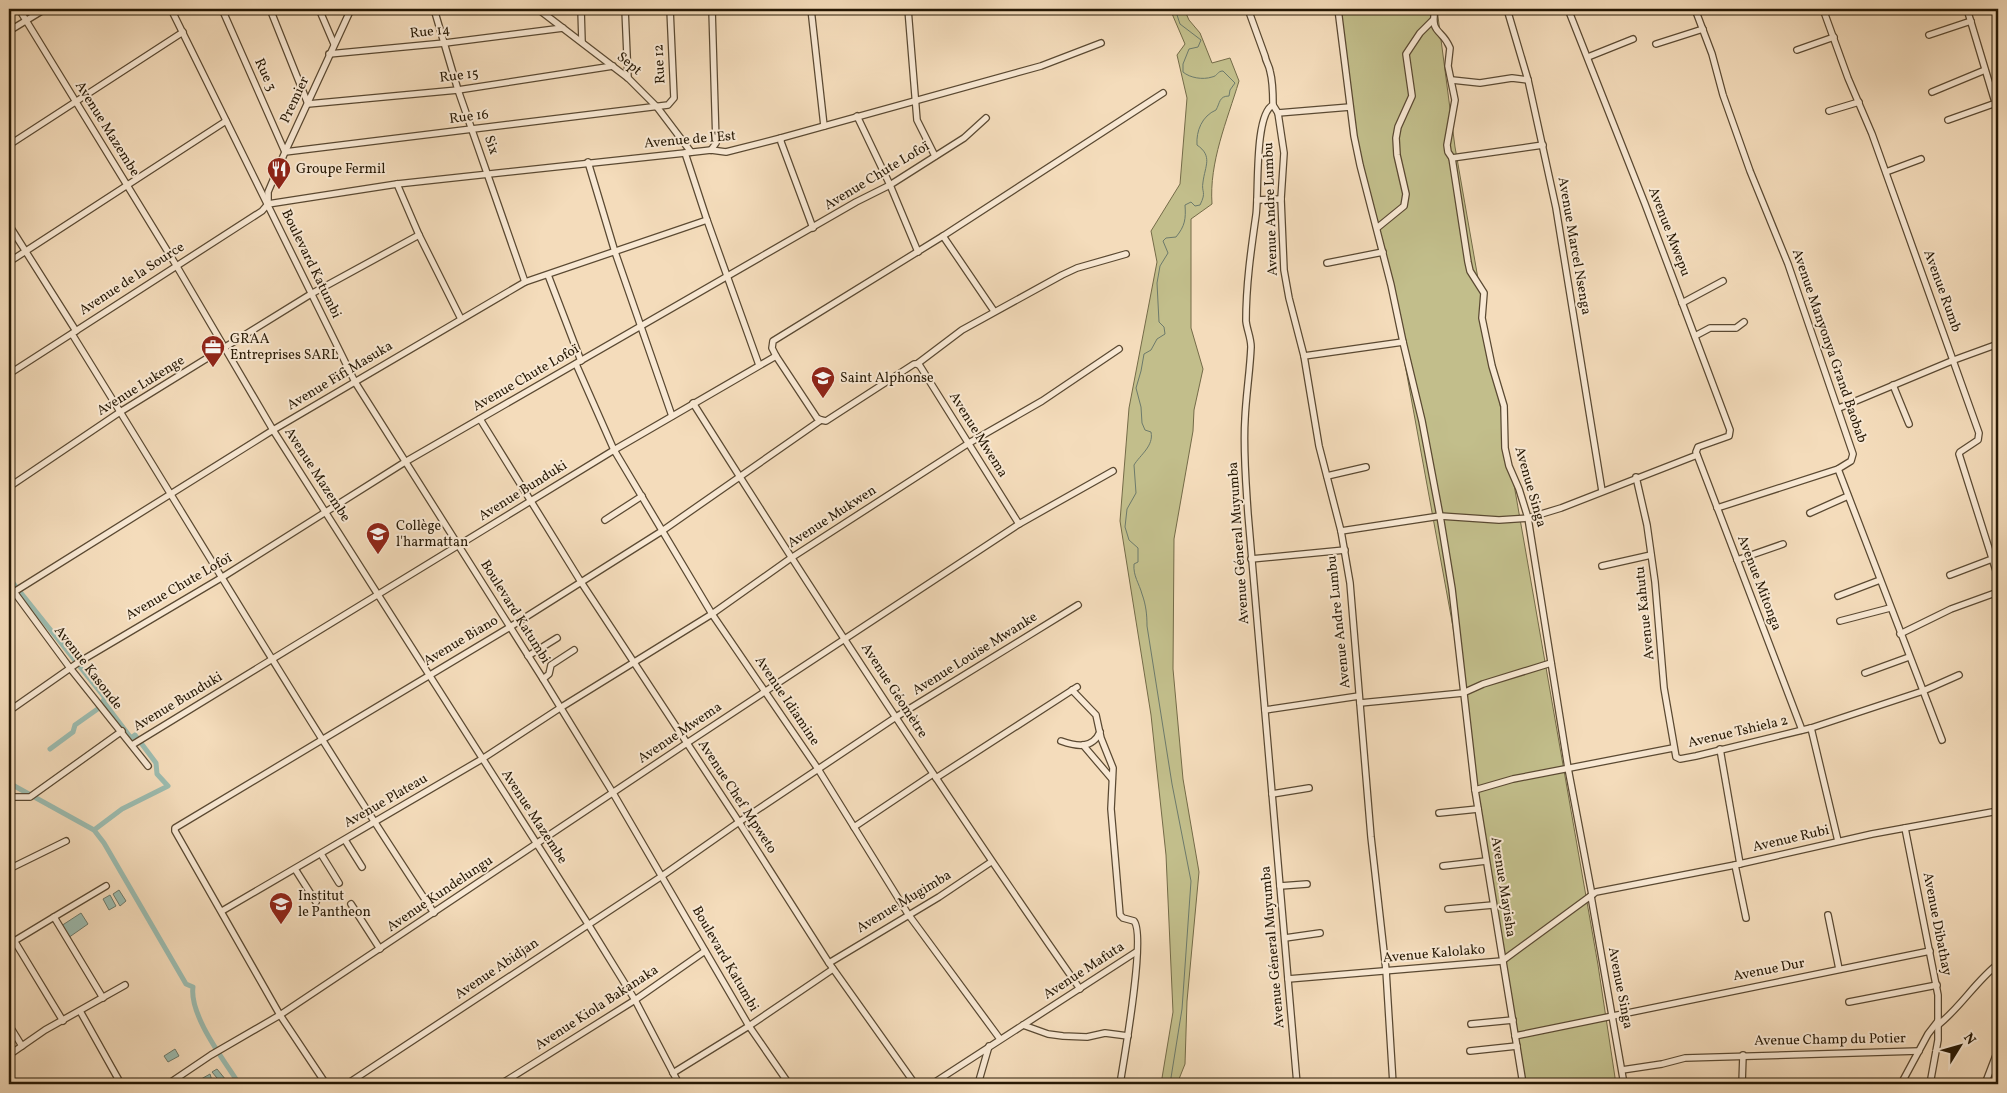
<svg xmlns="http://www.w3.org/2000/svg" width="2007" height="1093" font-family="Vollkorn,serif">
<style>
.green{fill:#c2be8b;stroke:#746b48}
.water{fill:#9cbcb0;stroke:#6d7a6b}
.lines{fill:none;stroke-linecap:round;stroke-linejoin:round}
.stream{stroke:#6d7a6b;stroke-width:1}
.canal{stroke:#9cbcb0;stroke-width:5}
.minor-casing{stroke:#5a4932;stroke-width:8}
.minor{stroke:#f8e8d3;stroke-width:5.5}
.labels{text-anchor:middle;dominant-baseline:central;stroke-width:4;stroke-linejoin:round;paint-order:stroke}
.street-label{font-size:14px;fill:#261804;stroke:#f8e8d3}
.poi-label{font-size:14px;fill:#261804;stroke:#f8e8d3;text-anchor:start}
</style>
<rect width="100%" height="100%" fill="#f4dcbb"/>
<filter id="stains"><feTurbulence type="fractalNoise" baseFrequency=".004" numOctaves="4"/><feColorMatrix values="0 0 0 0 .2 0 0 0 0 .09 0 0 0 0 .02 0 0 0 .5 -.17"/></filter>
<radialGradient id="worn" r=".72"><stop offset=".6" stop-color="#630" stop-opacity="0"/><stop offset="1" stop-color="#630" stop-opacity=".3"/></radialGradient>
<g class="green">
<path d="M1170,9H1184L1189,20L1200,33L1212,63L1230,58L1239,81C1227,121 1209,162 1212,204L1191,219V328L1203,369L1194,410L1193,431L1174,539L1173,669L1183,779L1199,872L1187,1001L1185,1064L1177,1084H1161L1173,1012L1166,855L1151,715L1120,521L1129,408L1157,262L1151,231L1180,184L1187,98L1177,55L1185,44Z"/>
<polygon points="1336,9 1437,9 1455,147 1598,965 1616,1084 1523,1084 1453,627 1400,337 1353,130"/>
</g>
<g class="water">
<polygon points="119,890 126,901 120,906 113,894"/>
<polygon points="110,895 116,906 109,910 103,899"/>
<polygon points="81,913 88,924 68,938 61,926"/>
<polygon points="175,1049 179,1056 168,1062 164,1056"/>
<polygon points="217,1069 226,1080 227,1084 218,1084 217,1078 212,1072"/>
<polygon points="210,1074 213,1084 194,1084 194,1083"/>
</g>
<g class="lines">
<path class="stream" d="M1170,1084L1182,1009L1191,881L1172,784L1147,626C1147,615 1146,605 1142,594C1139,583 1133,576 1134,564L1138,562V548L1129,540L1125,527L1127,509L1136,493L1134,465C1140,455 1154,446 1151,432L1145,430L1142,423L1141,407L1136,388L1141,371L1144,354L1151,350L1157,339L1165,334L1164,327L1159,322L1157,283L1160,266L1168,253L1163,241L1166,238L1176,237C1185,226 1186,219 1185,205L1191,202L1195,206L1200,205C1207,191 1201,193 1203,182C1205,166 1213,156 1197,145C1196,131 1202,116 1216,110C1220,103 1219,96 1229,96L1230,90L1235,83L1223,71C1217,71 1218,76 1212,77C1203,80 1190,78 1183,72V64L1189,49L1198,47L1201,40L1180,24L1175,9"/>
<g class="canal">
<polyline points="9,578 105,698 103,701 131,738 135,735 156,763 157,774 168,786 122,809 94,830"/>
<polyline points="50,749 73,732 75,725 99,708 101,704"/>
<path d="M9,783L94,830L104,843L186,984L193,987C189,1015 224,1060 239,1084"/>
</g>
<g class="minor-casing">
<g id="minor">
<polyline points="19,9 176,265 273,430 588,924 635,1000 679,1084"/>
<polyline points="171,9 355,382 543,679 613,793 749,1026 789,1084"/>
<polyline points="222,9 285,152 668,105 674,98 670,9"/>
<polyline points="270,9 308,104 458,90 613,66"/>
<polyline points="319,9 334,44"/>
<polyline points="434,9 458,90 525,282"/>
<polyline points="538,9 628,78 657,107 691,152"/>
<polyline points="581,9 582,42"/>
<polyline points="625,9 628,78"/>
<polyline points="811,9 824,126"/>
<polyline points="908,9 917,120 935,156"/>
<path d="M1248,9L1265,56C1266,62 1269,65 1270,71C1273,82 1273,94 1273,105C1254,114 1259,194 1256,215C1251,250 1246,285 1246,321C1247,330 1251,338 1251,347C1250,371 1246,395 1245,419C1243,451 1246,483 1248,514L1297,1084"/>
<polyline points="1338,9 1354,136 1360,165 1391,285 1403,342 1422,421 1440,516 1452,589 1475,790 1523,1084"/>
<path d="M1435,9C1430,35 1442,28 1450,48L1448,66L1455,100L1447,145L1448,152L1452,158L1468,262L1470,271L1484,293L1482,318L1492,366L1504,406L1505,448L1509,466L1519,489L1528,518L1568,768L1592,895"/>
<polyline points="1507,9 1528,80 1556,208 1602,491"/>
<polyline points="1568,9 1645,204 1730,430 1729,436 1698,447 1696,452 1802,730"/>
<polyline points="1695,9 1712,54 1723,95 1750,171 1788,264 1853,454 1851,461 1838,469 1717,508"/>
<polyline points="1823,9 1848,78 1872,134 1979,433 1978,440 1960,452 1959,454 1998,577"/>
<polyline points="1967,9 1998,112"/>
<polyline points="9,31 45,9"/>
<polyline points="1929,35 1971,21"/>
<polyline points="1656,44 1703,29"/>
<polyline points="1797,50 1834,37"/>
<polyline points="329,54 445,43 563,28"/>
<polyline points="1588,57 1633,39"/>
<polyline points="1452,80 1480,83 1512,78 1528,80"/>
<polyline points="1932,92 1985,70"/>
<polyline points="1273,105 1278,113 1284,153 1281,199 1284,270 1289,298 1304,356 1319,446 1341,531 1350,583 1371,837 1386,970 1393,1084"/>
<polyline points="1829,111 1859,102"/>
<polyline points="1278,113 1350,107"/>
<polyline points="857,116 890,185 918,252"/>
<polyline points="1948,120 1996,103"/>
<polyline points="781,138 781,142 813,228"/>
<polyline points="9,145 183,32"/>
<polyline points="711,150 716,143 712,9"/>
<polyline points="685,153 707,220 759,365"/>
<polyline points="1452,158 1543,145"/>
<polyline points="588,162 615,252 672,416"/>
<polyline points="1886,172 1921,159"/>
<polyline points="397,184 419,235 461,319"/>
<polyline points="1257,200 1281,199"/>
<polyline points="268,201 268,192 285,152 351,9"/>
<polyline points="268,204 397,184 685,153 711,150 726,152 781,138 1041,66 1101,43"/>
<polyline points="9,225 76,331"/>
<polyline points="1377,228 1404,206 1406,194 1397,155 1396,138 1398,127 1412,96 1406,54 1420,33 1433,20"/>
<polyline points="943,236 994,311"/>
<polyline points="9,262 226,121"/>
<polyline points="1327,263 1383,252"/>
<polyline points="548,275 581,361"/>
<polyline points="1682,303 1723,281"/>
<path d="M72,334C192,527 308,723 434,913"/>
<polyline points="1695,336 1710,328 1736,328 1744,322"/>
<polyline points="1304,356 1403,342"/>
<polyline points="576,364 614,450 712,614 818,769 908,914 1000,1039"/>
<polyline points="917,364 920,366 1019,524"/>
<polyline points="9,374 262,211 268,204"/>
<polyline points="1893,385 1909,424"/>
<path d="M693,403C818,601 946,797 1080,989"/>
<polyline points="1839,408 1954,360 1998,344"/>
<polyline points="480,419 581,582 739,822 829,963 915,1084"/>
<polyline points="821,420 817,418 776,356 772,348 773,341 943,236 1163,93"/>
<polyline points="1838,469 1942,740"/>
<polyline points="1327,476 1366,467"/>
<polyline points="1636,477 1647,525 1655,582 1664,688 1676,757 1680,759 1696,756 1811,728 1923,691 1959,675"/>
<polyline points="9,487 120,412 311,294 419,235"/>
<polyline points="1810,513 1848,496"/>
<polyline points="605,520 642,496"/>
<polyline points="1341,531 1440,516 1499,520 1528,518 1561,508 1697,455"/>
<polyline points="1251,559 1345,550"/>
<polyline points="1737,560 1783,544"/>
<polyline points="1602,566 1651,555"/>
<polyline points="1950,575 1992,559"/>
<polyline points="9,585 70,668 148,766"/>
<polyline points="1838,596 1880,580"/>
<polyline points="9,599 14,592 273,430 525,282 707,220"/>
<polyline points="1840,621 1890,608"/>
<polyline points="1900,634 1951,609 1998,592"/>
<polyline points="528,656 557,638"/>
<polyline points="1865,673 1909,657"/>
<polyline points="543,679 549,674 551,665 574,650"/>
<path d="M1072,690L1096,715L1101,738L1113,768L1111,809L1120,915L1123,918L1134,921C1146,935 1124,1059 1120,1084"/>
<polyline points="1360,703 1463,693 1483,684 1551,663"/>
<polyline points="1265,710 1359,696"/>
<polyline points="9,711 79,662 221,578 405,462 856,202 890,185 964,138 986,118"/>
<polyline points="1811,728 1838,841"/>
<path d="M1061,741C1075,746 1092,750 1100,732"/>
<polyline points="132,745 614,450 776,356"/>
<polyline points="1083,745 1112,779"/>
<polyline points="1720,749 1740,864"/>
<polyline points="936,778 1077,687"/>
<polyline points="1475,790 1513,779 1673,748"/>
<polyline points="1272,794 1309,788"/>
<polyline points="9,799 15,797 30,797 122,731"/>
<polyline points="1439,813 1478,809"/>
<polyline points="854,827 933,774"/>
<polyline points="1905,828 1938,995 1938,1040 1930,1084"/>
<polyline points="345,840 362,867"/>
<polyline points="321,854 339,883"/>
<polyline points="1735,865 1746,918"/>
<polyline points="1443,866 1486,861"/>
<polyline points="9,869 66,841"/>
<polyline points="295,869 316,902"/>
<polyline points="1280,886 1307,884"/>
<polyline points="1591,896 1624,1084"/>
<polyline points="351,904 380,949"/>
<polyline points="1448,909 1493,905"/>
<polyline points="222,911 482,759 560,708 712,614 791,558 969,443 1042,401 1119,349"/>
<polyline points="1828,915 1839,969"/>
<polyline points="54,917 106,886"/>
<polyline points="1285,938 1320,933"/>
<polyline points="829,963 939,897 991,862"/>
<polyline points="1288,979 1502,961 1596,892 1735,865 1872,834 1998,811"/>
<polyline points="1849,1002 1937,985"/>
<polyline points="80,1011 121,1084"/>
<polyline points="63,1021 15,942 16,940 54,917 103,998"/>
<polyline points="1471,1024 1513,1020"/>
<polyline points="9,1025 22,1046"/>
<polyline points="1023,1025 1048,1034 1063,1036 1087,1037 1105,1033 1128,1036"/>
<path d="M1938,1025C1961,1007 1975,982 1998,964"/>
<polyline points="1515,1036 1930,951"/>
<polyline points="1470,1051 1517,1046"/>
<polyline points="9,1055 45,1030 125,985"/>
<polyline points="1622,1070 1662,1064 1685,1058 1919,1051"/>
<polyline points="673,1073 749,1026 833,969"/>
<polyline points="168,1084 211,1055 280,1015 687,743 1019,524 1113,471"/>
<polyline points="326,1084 280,1015 175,831 175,828 510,627 662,531 821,420 826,421 914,364 917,364 962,330 1062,275 1077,268 1126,254"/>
<polyline points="347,1084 662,876 739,822 896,717 1078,605"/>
<polyline points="501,1084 635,1000 705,951"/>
<polyline points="932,1084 1136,952"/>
<polyline points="978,1084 989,1046"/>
<polyline points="1742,1084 1743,1055"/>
<polyline points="1901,1084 1928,1034 1938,1021"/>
<polyline points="1985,1084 1998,1050"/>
</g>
</g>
<use href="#minor" class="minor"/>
</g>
<defs>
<g id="restaurant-pin" transform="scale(1.25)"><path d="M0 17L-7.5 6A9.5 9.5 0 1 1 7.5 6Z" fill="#8f2418" stroke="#f8e8d3"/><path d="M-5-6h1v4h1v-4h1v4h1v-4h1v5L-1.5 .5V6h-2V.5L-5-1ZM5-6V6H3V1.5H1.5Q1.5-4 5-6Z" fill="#fff"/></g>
<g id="office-pin" transform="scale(1.25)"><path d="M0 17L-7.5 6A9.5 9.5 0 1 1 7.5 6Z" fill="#8f2418" stroke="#f8e8d3"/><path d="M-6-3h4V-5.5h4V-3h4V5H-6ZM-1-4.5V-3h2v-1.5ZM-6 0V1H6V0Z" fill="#fff"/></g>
<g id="school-pin" transform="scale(1.25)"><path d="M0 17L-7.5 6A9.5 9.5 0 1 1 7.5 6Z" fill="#8f2418" stroke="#f8e8d3"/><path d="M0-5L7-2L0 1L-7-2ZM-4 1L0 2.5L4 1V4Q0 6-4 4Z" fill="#fff"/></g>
</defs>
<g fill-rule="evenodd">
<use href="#restaurant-pin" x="279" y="169"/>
<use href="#office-pin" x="213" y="347"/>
<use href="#school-pin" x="823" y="378"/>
<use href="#school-pin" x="378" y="534"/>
<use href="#school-pin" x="281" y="904"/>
</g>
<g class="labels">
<g class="street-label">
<text transform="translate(430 32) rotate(-6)">Rue 14</text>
<text transform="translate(629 64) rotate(40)">Sept</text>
<text transform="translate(660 64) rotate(-93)">Rue 12</text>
<text transform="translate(265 75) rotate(66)">Rue 3</text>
<text transform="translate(459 76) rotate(-7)">Rue 15</text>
<text transform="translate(295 100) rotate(-65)">Premier</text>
<text transform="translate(469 117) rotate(-7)">Rue 16</text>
<text transform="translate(107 129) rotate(58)">Avenue Mazembe</text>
<text transform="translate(690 140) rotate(-5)">Avenue de l'Est</text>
<text transform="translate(491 145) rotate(72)">Six</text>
<text transform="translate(877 176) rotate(-31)">Avenue Chute Lofoï</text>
<text transform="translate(1271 209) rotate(-92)">Avenue Andre Lumbu</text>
<text transform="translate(1669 232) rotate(69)">Avenue Mwepu</text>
<text transform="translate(1574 246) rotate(80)">Avenue Marcel Nsenga</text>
<text transform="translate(311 264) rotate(64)">Boulevard Katumbi</text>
<text transform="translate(132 279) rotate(-33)">Avenue de la Source</text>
<text transform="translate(1942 291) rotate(70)">Avenue Rumb</text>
<text transform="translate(1829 346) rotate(71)">Avenue Manyonya Grand Baobab</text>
<text transform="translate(340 376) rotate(-31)">Avenue Fifi Masuka</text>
<text transform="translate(526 378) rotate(-30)">Avenue Chute Lofoï</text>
<text transform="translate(141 386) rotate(-32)">Avenue Lukenge</text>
<text transform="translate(978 435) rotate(58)">Avenue Mwema</text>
<text transform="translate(317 475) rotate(57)">Avenue Mazembe</text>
<text transform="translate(1530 487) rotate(74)">Avenue Singa</text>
<text transform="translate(523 491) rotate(-32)">Avenue Bunduki</text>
<text transform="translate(832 517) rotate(-33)">Avenue Mukwen</text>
<text transform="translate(1239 543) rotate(-94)">Avenue Géneral Muyumba</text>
<text transform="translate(1759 583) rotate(69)">Avenue Mitonga</text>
<text transform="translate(179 587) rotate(-30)">Avenue Chute Lofoï</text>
<text transform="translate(515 612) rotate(58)">Boulevard Katumbi</text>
<text transform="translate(1645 613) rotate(-96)">Avenue Kahutu</text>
<text transform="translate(1339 622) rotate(-96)">Avenue Andre Lumbu</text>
<text transform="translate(461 641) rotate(-31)">Avenue Biano</text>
<text transform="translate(975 654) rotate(-32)">Avenue Louise Mwanke</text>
<text transform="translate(88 668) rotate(52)">Avenue Kasonde</text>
<text transform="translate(894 691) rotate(57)">Avenue Géomètre</text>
<text transform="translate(787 701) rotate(56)">Avenue Idiamine</text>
<text transform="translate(178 702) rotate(-31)">Avenue Bunduki</text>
<text transform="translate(1738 732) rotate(-13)">Avenue Tshiela 2</text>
<text transform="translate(680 733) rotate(-34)">Avenue Mwema</text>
<text transform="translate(737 797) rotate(57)">Avenue Chef Mpweto</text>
<text transform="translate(386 801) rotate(-30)">Avenue Plateau</text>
<text transform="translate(534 817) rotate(57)">Avenue Mazembe</text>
<text transform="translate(1791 839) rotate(-13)">Avenue Rubi</text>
<text transform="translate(1503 887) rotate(81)">Avenue Mayisha</text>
<text transform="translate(440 894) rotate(-34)">Avenue Kundelungu</text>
<text transform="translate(904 902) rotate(-31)">Avenue Mugimba</text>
<text transform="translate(1937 924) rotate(79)">Avenue Dibathay</text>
<text transform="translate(1273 947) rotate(-95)">Avenue Géneral Muyumba</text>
<text transform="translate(1434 954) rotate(-5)">Avenue Kalolako</text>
<text transform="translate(725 959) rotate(60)">Boulevard Katumbi</text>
<text transform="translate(497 969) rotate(-34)">Avenue Abidjan</text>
<text transform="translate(1769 970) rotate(-11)">Avenue Dur</text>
<text transform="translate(1084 971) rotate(-33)">Avenue Mafuta</text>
<text transform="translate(1620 988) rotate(79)">Avenue Singa</text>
<text transform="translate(597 1008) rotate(-33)">Avenue Kiola Bakanaka</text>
<text transform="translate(1830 1040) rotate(-1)">Avenue Champ du Potier</text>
</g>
<g class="poi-label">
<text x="296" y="169">Groupe Fermil</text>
<text x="230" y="339">GRAA<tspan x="230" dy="16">Entreprises SARL</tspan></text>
<text x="840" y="378">Saint Alphonse</text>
<text x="396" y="526">Collège<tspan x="396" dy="16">l'harmattan</tspan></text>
<text x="298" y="896">Institut<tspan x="298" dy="16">le Pantheon</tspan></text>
</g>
</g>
<rect width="2007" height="1093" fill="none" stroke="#f4dcbb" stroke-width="30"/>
<rect x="10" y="10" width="1987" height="1073" fill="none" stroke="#261804" stroke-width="2.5"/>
<rect x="15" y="15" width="1977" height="1063" fill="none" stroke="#261804"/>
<g transform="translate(1960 1046) rotate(53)" stroke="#f8e8d3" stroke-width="4" paint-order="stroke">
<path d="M0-4L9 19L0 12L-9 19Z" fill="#261804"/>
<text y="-8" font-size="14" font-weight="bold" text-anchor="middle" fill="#261804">N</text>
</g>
<rect width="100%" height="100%" filter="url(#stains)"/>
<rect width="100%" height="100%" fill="url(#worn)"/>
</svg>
